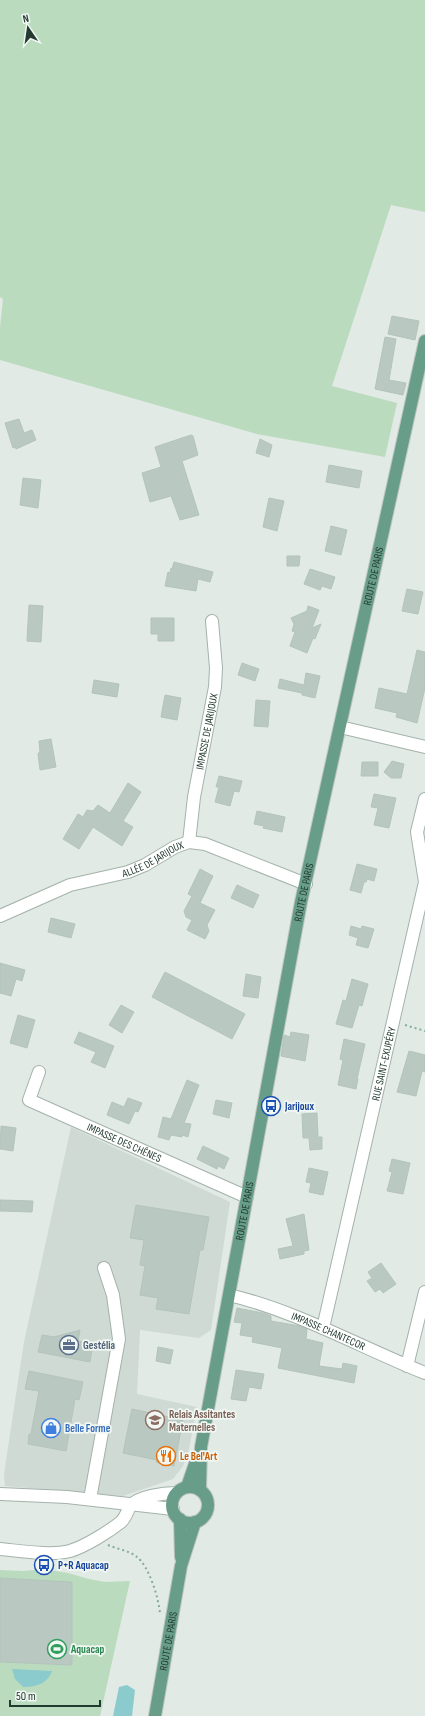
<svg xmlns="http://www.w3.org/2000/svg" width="425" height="1716" font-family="'Sofia Sans Condensed',sans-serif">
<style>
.built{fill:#cfdad4}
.green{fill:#bbdbbf}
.water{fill:#8bcbcd}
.building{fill:#b9c8c0;stroke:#b3c4bb}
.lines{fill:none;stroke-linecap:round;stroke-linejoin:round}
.minor-casing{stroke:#a4b2ab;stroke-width:14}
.major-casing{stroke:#bdc4c1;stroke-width:14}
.path{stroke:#83ac9a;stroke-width:2;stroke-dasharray:2 3;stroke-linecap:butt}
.minor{stroke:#fff;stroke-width:12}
.major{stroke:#689e89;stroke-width:12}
.labels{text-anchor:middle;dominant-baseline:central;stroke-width:3.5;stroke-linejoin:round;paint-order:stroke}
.street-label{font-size:11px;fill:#223a30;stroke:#f1f7f3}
.transit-label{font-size:11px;font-weight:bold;fill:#164399;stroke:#f1f7f3;text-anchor:start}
.service-label{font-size:11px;font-weight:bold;fill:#4e5e75;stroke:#f1f7f3;text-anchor:start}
.education-label{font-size:11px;font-weight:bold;fill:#785e54;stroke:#f1f7f3;text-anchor:start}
.shop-label{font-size:11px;font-weight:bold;fill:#366cbe;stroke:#f1f7f3;text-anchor:start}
.food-label{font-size:11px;font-weight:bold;fill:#c56008;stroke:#f1f7f3;text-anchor:start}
.leisure-label{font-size:11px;font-weight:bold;fill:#27864d;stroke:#f1f7f3;text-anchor:start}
</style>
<rect width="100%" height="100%" fill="#e1eae5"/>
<polygon class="built" points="71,1127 230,1202 211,1330 199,1338 140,1330 137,1394 197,1407 188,1454 183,1466 173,1479 123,1496 5,1486 4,1474 24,1342"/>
<g class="green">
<polygon points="0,0 425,0 425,212 391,205 332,386 397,403 385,457 257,434 0,360 0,327 3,299 0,297"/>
<polygon points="44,1569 68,1573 89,1579 105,1582 130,1581 100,1716 0,1716 0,1570 23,1571"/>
</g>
<g class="water">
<path d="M12,1669L52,1671C47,1684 36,1687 23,1687L15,1679Z"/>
<polygon points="127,1685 135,1690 132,1716 113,1716 119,1687"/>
</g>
<g class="building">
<polygon points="392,316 419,321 415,340 388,334"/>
<polygon points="385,337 396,339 389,380 406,383 403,395 375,389"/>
<polygon points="19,419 24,433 32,430 36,440 16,449 15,447 13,448 5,423"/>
<polygon points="191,435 193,436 198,455 182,461 199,515 180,520 171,496 150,502 142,473 161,467 155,447"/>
<polygon points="260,439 272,445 269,457 256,453"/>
<polygon points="329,465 362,471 359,488 326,482"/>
<polygon points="23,478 41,480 38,508 20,505"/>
<polygon points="269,498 284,501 277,531 263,527"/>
<polygon points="331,526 347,530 341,555 325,551"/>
<polygon points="287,556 300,556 299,566 287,566"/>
<polygon points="174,562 213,572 210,582 198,579 196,591 165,586 168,572 170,573 171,568 172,569"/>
<polygon points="310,569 335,577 331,589 322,586 320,590 304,584"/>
<polygon points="407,589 423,592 418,614 402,611"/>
<polygon points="29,605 43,606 41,642 27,641"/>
<polygon points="308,606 319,610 312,628 321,624 315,639 313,638 307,653 290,646 295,632 292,631 294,624 291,618 307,611"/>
<polygon points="151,618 174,618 174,641 158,641 158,634 151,634"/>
<polygon points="417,650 425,652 425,688 417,723 396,717 397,713 375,708 379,688 407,694"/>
<polygon points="242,663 259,669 255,681 238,675"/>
<polygon points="306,673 320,676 315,698 302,695 302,693 278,688 280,679 304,685"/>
<polygon points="94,680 119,684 117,697 92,693"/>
<polygon points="165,695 181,698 177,720 161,717"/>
<polygon points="256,700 270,701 268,727 254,726"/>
<polygon points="51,739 56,767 40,770 38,754 40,751 39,741"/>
<polygon points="392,761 404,764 401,778 391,778 384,772"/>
<polygon points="362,762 378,762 378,776 361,776"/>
<polygon points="219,776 242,781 239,792 234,791 230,806 215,802 219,787 216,787"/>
<polygon points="128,783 141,792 123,821 133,827 122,846 93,827 79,849 63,839 78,814 83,817 87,810 93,811 98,805 110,813"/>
<polygon points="374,794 396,798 389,828 374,825 378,808 371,807"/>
<polygon points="257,811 285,817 282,832 263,828 264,826 254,824"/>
<polygon points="357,864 377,869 374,881 367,879 366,882 364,882 361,893 350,890"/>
<polygon points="200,869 213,876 200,903 215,910 207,925 209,931 205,939 187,930 192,920 186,917 184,911 192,896 188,894"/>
<polygon points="237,885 259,895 253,908 231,898"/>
<polygon points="51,918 75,924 71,938 48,932"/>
<polygon points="351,926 361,929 362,926 374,929 368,948 356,945 358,938 349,935"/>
<polygon points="0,963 25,970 22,981 16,979 11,996 0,993"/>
<polygon points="165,972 245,1014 232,1039 152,997"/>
<polygon points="246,974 261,977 258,998 243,996"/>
<polygon points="352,979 368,984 362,1006 359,1005 352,1028 336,1024 343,1000 346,1001"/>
<polygon points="121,1005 134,1012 122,1033 109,1025"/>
<polygon points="18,1015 35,1020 27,1048 10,1043"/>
<polygon points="79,1032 114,1046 105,1068 91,1062 96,1052 74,1043"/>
<polygon points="291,1032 309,1035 305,1061 281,1056 284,1035 290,1037"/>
<polygon points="344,1039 365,1044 357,1079 358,1079 356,1089 338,1085 343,1060 340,1059"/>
<polygon points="409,1051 425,1055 425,1072 422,1071 416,1096 397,1092"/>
<polygon points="187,1080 199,1085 184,1123 191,1124 188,1137 182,1135 182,1137 171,1135 169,1140 158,1137 163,1117 171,1119"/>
<polygon points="128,1098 142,1103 138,1112 135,1111 129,1124 107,1115 112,1102 124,1107"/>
<polygon points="216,1100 232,1103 229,1118 213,1114"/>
<polygon points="317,1113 318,1137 322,1137 322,1149 310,1150 309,1138 303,1138 302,1114"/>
<polygon points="1,1126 16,1128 13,1151 0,1149"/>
<polygon points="203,1146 229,1158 224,1169 218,1166 217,1169 197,1159"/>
<polygon points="392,1159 410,1163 403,1194 387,1191 392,1172 389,1171"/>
<polygon points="309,1168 328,1172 323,1195 309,1192 311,1183 306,1182"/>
<polygon points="0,1200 33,1201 32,1212 0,1211"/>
<polygon points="136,1205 209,1217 203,1250 200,1250 189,1314 156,1309 158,1298 140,1295 145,1266 140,1265 144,1240 130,1238"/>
<polygon points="304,1214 309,1250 304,1251 304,1254 280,1259 278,1249 293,1246 286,1219"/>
<polygon points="381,1263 396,1284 383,1293 380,1289 375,1292 367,1281 372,1278 368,1272"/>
<polygon points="237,1308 263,1313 271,1316 271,1321 300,1326 307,1329 306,1339 323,1343 319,1366 342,1369 343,1363 357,1366 354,1383 278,1368 282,1348 252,1342 253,1337 240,1335 242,1323 234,1322"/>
<polygon points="80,1330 78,1341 93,1344 90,1362 38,1352 42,1335 54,1337"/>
<polygon points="158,1347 173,1350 170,1364 156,1361"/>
<polygon points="236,1370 264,1374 261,1389 249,1387 246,1401 231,1399"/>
<polygon points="29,1371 83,1382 79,1400 75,1399 66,1451 28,1444 29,1434 31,1434 39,1391 25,1389"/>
<polygon points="132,1409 183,1420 174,1466 156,1462 157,1460 123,1453"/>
<polygon points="0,1578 72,1582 72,1665 0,1662"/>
</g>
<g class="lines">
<g class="minor-casing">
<g id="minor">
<polyline points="340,727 425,747"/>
<path id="s1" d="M189,842L194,797L215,687L216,668L212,621"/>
<path id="s2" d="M0,916L70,885L128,872L145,865L175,847L189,842L205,844L306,884"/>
<path id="s3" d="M39,1072L29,1100L247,1197"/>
<path id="s4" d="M229,1295C297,1311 360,1347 425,1373"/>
<path id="s5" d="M323,1328L425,882L417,832L425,799"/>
<polyline points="407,1366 425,1292"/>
<polyline points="0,1494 67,1497 173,1509"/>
<polyline points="90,1499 119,1339 113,1295 104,1268"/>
<path d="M0,1549C21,1551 51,1556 70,1551C86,1546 108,1532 121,1522C126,1517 127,1512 130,1506C138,1496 164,1493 176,1493"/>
</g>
</g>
<g class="major-casing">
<g id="major">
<polyline points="187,1487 197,1458"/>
<circle cx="190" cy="1505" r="18"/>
<path id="s6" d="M200,1490L201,1447L301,902L425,341"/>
<polyline points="180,1519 181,1557"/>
<path id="s7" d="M155,1716L181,1566L195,1522"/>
</g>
</g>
<g class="path">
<polyline points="405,1025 425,1031"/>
<path d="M108,1545C117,1549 130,1551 137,1557C149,1566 159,1599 160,1614"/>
</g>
<use href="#minor" class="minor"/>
<use href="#major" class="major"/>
</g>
<defs>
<g id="bus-ring" transform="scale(1)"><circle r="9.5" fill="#f1f7f3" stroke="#1a4fb4" stroke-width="1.5"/><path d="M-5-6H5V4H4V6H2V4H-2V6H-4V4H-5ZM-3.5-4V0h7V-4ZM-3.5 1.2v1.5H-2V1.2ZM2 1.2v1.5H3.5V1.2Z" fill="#1a4fb4"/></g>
<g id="office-ring" transform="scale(1)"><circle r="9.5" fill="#f1f7f3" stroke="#5c6f8a" stroke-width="1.5"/><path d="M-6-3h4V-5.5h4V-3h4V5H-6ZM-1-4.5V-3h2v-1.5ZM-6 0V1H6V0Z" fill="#5c6f8a"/></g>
<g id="school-ring" transform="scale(1)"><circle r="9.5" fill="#f1f7f3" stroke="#8d6e63" stroke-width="1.5"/><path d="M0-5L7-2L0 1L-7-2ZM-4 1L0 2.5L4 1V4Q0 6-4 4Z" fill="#8d6e63"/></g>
<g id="shop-ring" transform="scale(1)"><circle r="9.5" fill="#f1f7f3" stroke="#3f7fe0" stroke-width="1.5"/><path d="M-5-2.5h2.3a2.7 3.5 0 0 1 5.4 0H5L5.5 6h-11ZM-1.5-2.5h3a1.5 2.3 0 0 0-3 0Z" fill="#3f7fe0"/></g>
<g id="restaurant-ring" transform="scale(1)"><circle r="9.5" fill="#f1f7f3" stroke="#e8710a" stroke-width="1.5"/><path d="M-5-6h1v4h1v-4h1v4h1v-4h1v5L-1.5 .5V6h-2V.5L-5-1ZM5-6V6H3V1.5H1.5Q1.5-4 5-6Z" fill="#e8710a"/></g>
<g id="stadium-ring" transform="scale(1)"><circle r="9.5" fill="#f1f7f3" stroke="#2e9e5b" stroke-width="1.5"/><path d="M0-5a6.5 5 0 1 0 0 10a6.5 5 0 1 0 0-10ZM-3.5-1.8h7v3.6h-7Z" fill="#2e9e5b"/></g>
</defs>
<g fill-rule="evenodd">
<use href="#bus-ring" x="271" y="1106"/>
<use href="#office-ring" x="69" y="1345"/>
<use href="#school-ring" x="155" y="1420"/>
<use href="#shop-ring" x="51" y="1428"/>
<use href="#restaurant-ring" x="166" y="1456"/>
<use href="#bus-ring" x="44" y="1565"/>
<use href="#stadium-ring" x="57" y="1649"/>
</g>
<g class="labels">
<g class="street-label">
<text stroke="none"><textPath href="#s6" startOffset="931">ROUTE DE PARIS</textPath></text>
<text stroke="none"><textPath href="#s1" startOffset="112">IMPASSE DE JARIJOUX</textPath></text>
<text stroke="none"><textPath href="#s2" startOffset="164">ALLÉE DE JARIJOUX</textPath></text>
<text stroke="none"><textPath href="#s6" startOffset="607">ROUTE DE PARIS</textPath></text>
<text stroke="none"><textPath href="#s5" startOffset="271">RUE SAINT-EXUPÉRY</textPath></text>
<text stroke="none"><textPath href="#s3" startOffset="134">IMPASSE DES CHÊNES</textPath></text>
<text stroke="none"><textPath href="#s6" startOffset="283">ROUTE DE PARIS</textPath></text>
<text stroke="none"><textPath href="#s4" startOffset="106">IMPASSE CHANTECOR</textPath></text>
<text stroke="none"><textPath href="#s7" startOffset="76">ROUTE DE PARIS</textPath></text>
</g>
<g class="transit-label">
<text x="285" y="1106">Jarijoux</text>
<text x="58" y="1565">P+R Aquacap</text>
</g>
<g class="service-label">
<text x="83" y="1345">Gestélia</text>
</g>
<g class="education-label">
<text x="169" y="1414">Relais Assitantes<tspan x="169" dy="13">Maternelles</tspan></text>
</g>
<g class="shop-label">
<text x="65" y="1428">Belle Forme</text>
</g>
<g class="food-label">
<text x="180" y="1456">Le Bel'Art</text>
</g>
<g class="leisure-label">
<text x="71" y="1649">Aquacap</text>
</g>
</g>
<g transform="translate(28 28) rotate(347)" stroke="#f1f7f3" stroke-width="3" paint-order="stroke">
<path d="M0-3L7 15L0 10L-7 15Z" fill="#223a30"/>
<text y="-6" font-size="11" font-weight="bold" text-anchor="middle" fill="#223a30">N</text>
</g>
<path d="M10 1700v6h90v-6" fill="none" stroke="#223a30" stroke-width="2"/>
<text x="16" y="1700" font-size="12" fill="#223a30" stroke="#f1f7f3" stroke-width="3" paint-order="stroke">50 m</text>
</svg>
